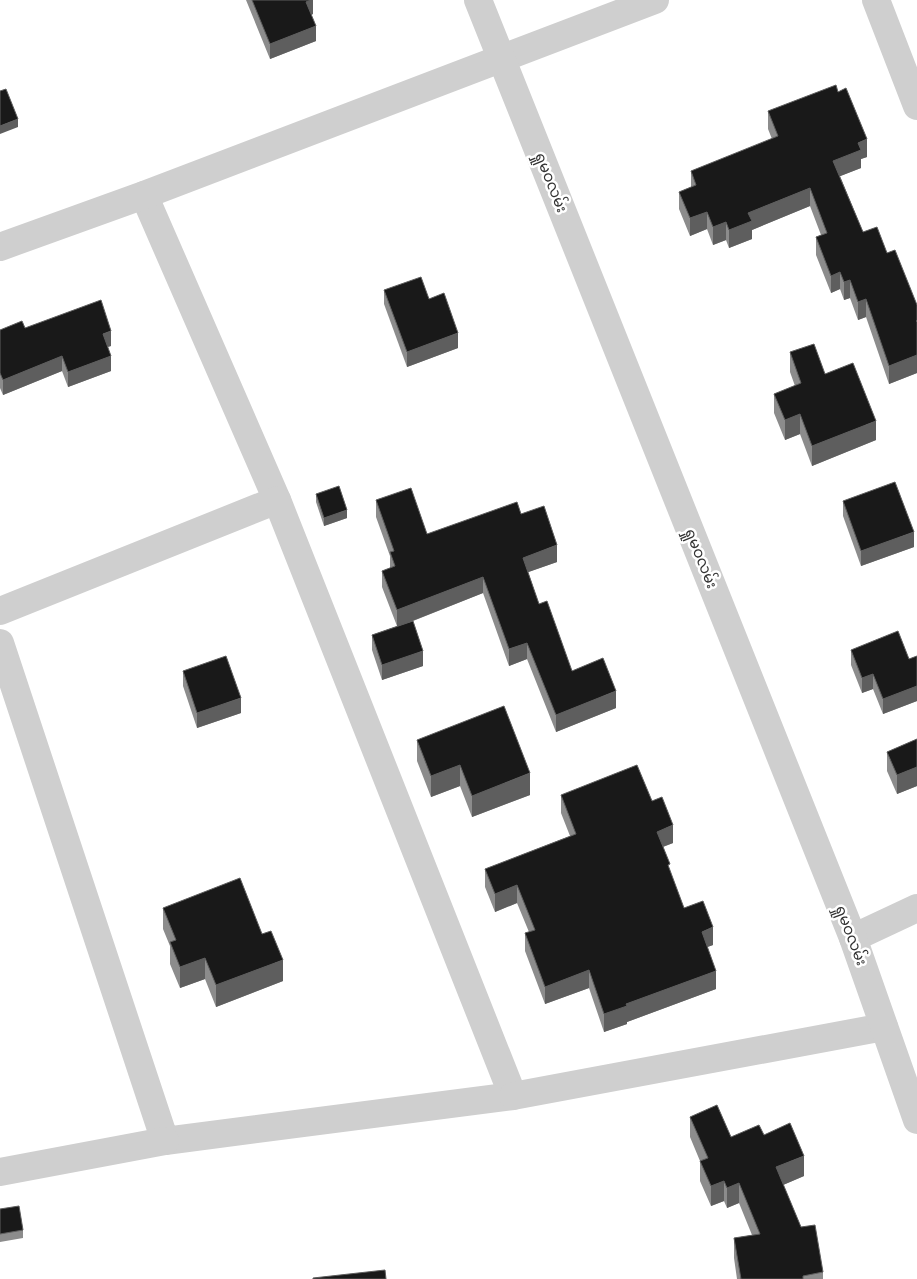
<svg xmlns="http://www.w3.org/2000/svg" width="917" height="1279" font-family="Rubik,'Noto Sans Myanmar',sans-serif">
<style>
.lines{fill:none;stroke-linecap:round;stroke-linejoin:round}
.minor{stroke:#cfcfcf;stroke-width:28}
.tertiary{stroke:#cfcfcf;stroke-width:28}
.wall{fill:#8c8c8c}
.shaded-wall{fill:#5e5e5e}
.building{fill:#191919;stroke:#5e5e5e}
.labels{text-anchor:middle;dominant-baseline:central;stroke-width:5;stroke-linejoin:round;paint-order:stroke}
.street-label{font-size:15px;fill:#323232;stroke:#fff}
</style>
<rect width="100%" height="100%" fill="#fff"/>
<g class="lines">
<g class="minor">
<polyline points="876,0 917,106"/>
<polyline points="144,195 277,500"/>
<polyline points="0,247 144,195 655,0"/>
<polyline points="0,611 277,500 513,1096 165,1141 0,643"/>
<polyline points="853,938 917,908"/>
<polyline points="513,1096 884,1027"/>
<polyline points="0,1172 165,1141"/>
</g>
<polyline class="tertiary" points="478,0 853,938 917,1120"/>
</g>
<g class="wall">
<polygon points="246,0 313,0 313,14 311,15 316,41 270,59"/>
<polygon points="768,111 867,157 861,159 861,168 840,176 863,232 887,253 917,305 917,373 889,384 866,317 858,320 850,298 844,300 840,289 831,293 816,255 816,237 821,235 810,206 752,230 752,239 729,248 726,240 713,245 707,229 690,236 679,209 679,192 691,187 691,171 772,139 768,129"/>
<polygon points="384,290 429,299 458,348 407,367 384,304"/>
<polygon points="25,328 111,346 108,347 111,371 68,387 62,371 3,395 0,388 0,330"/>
<polygon points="790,352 825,374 876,440 812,466 800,434 785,440 774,413 774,394 795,386 790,372"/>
<polygon points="316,494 347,518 324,526 316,502"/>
<polygon points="376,500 427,534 521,514 557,562 528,572 539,604 572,671 616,708 556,732 527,659 509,666 483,593 408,623 423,666 382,680 372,650 372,635 397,626 382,587 382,571 390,568 390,556 376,517"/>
<polygon points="843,501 914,547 861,566 843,516"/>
<polygon points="851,650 909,659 917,656 917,701 883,714 873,689 862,693 851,665"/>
<polygon points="183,671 241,713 197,728 183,686"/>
<polygon points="917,739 917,786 897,794 887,771 887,752"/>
<polygon points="417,740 530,795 472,817 460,786 431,797 417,761"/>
<polygon points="561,795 652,801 673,843 663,847 670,872 684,908 713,945 707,947 716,989 627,1022 627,1024 604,1032 589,988 545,1004 525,951 525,933 529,932 517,903 495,912 485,887 485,869 570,836 561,813"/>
<polygon points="163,908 262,934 283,981 216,1007 205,979 180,988 170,964 170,946 163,929"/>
<polygon points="690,1117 731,1137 764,1135 804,1176 783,1185 801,1227 823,1272 823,1279 737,1279 734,1258 734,1238 752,1235 739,1203 727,1208 724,1201 711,1206 700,1181 700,1161 690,1137"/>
<polygon points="0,1209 23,1230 23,1238 0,1242"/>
</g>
<g class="shaded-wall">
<polygon points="311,0 313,0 313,14 306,17 306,2"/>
<polygon points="316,26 316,41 270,59 270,44"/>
<polygon points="18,119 18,127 0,134 0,126"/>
<polygon points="867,139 867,157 861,159 861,168 833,179 833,161 858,143"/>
<polygon points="810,188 810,206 752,230 752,239 729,248 729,230 748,213"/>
<polygon points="707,212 707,229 690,236 690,218"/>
<polygon points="726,222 726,240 713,245 713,227"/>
<polygon points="840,272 840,289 831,293 831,276"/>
<polygon points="850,280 850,298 844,300 844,282"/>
<polygon points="866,299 866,317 858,320 858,302"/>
<polygon points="111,331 111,346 103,348 103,334"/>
<polygon points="458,333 458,348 407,367 407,352"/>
<polygon points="917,355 917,373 889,384 889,366"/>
<polygon points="62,356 62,371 3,395 3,380"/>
<polygon points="111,356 111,371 68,387 68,372"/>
<polygon points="800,414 800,434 785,440 785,420"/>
<polygon points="876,421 876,440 812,466 812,446"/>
<polygon points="347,510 347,518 324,526 324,518"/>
<polygon points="914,532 914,547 861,566 861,551"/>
<polygon points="557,545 557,562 523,574 523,558"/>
<polygon points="483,577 483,593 397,627 397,610"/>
<polygon points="527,643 527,659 509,666 509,649"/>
<polygon points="423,651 423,666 382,680 382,665"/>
<polygon points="873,674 873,689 862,693 862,678"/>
<polygon points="917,686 917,701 883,714 883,699"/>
<polygon points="616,691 616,708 556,732 556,715"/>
<polygon points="241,698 241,713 197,728 197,713"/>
<polygon points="460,765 460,786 431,797 431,776"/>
<polygon points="917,767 917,786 897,794 897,775"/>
<polygon points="530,773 530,795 472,817 472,796"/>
<polygon points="673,825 673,843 657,849 657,832"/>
<polygon points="517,885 517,903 495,912 495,894"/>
<polygon points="713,927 713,945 702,949 702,932"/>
<polygon points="205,958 205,979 180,988 180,967"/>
<polygon points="283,960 283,981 216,1007 216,985"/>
<polygon points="589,970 589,988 545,1004 545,987"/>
<polygon points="716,971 716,989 627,1022 627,1024 604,1032 604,1014 626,1004"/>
<polygon points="804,1156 804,1176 776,1188 776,1167"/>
<polygon points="724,1181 724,1201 711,1206 711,1186"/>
<polygon points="739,1183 739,1203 727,1208 727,1188"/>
</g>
<g class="building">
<polygon points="252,0 311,0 306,2 316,26 270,44"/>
<polygon points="836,85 838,92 846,88 867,139 858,143 861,150 833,161 863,232 877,227 887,253 895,250 917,305 917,320 916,321 917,322 917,355 889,366 866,299 858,302 850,280 844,282 840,272 831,276 816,237 827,233 810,188 748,213 752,221 729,230 726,222 713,227 707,212 690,218 679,192 696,185 691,171 778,136 768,111"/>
<polygon points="6,89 18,119 0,126 0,91"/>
<polygon points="421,277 429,299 444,293 458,333 407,352 384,290"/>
<polygon points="101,300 111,331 103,334 111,356 68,372 62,356 3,380 0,373 0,330 22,321 25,328"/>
<polygon points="814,344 825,374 853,363 876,421 812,446 800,414 785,420 774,394 801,383 790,352"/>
<polygon points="895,482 914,532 861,551 843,501"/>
<polygon points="339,486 347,510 324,518 316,494"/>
<polygon points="411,488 427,534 517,502 521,514 544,506 557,545 523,558 539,604 547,601 572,671 603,658 616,691 556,715 527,643 509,649 483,577 397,610 382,571 395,566 390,552 394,551 376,500"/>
<polygon points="413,621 423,651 382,665 372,635"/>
<polygon points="898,631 909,659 917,656 917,686 883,699 873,674 862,678 851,650"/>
<polygon points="226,656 241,698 197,713 183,671"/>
<polygon points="504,706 530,773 472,796 460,765 431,776 417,740"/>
<polygon points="917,739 917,767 897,775 887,752"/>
<polygon points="637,765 652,801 662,797 673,825 657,832 670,864 668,865 684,908 703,901 713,927 702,932 716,971 626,1004 627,1006 604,1014 589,970 545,987 525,933 535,930 517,885 495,894 485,869 576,834 561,795"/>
<polygon points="240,878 262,934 271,931 283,960 216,985 205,958 180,967 170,942 176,940 163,908"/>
<polygon points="717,1105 731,1137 759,1125 764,1135 790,1123 804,1156 776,1167 801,1227 815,1225 823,1272 803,1276 803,1279 741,1279 734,1238 760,1234 739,1183 727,1188 724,1181 711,1186 700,1161 708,1158 690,1117"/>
<polygon points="19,1206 23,1230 0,1234 0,1209"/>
<polygon points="385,1270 386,1279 313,1279 313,1278"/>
</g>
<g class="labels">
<g class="street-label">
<text transform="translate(551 182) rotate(68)">ရှုမဝလမ်း</text>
<text transform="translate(701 558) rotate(68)">ရှုမဝလမ်း</text>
<text transform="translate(851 935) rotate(69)">ရှုမဝလမ်း</text>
</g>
</g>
</svg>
